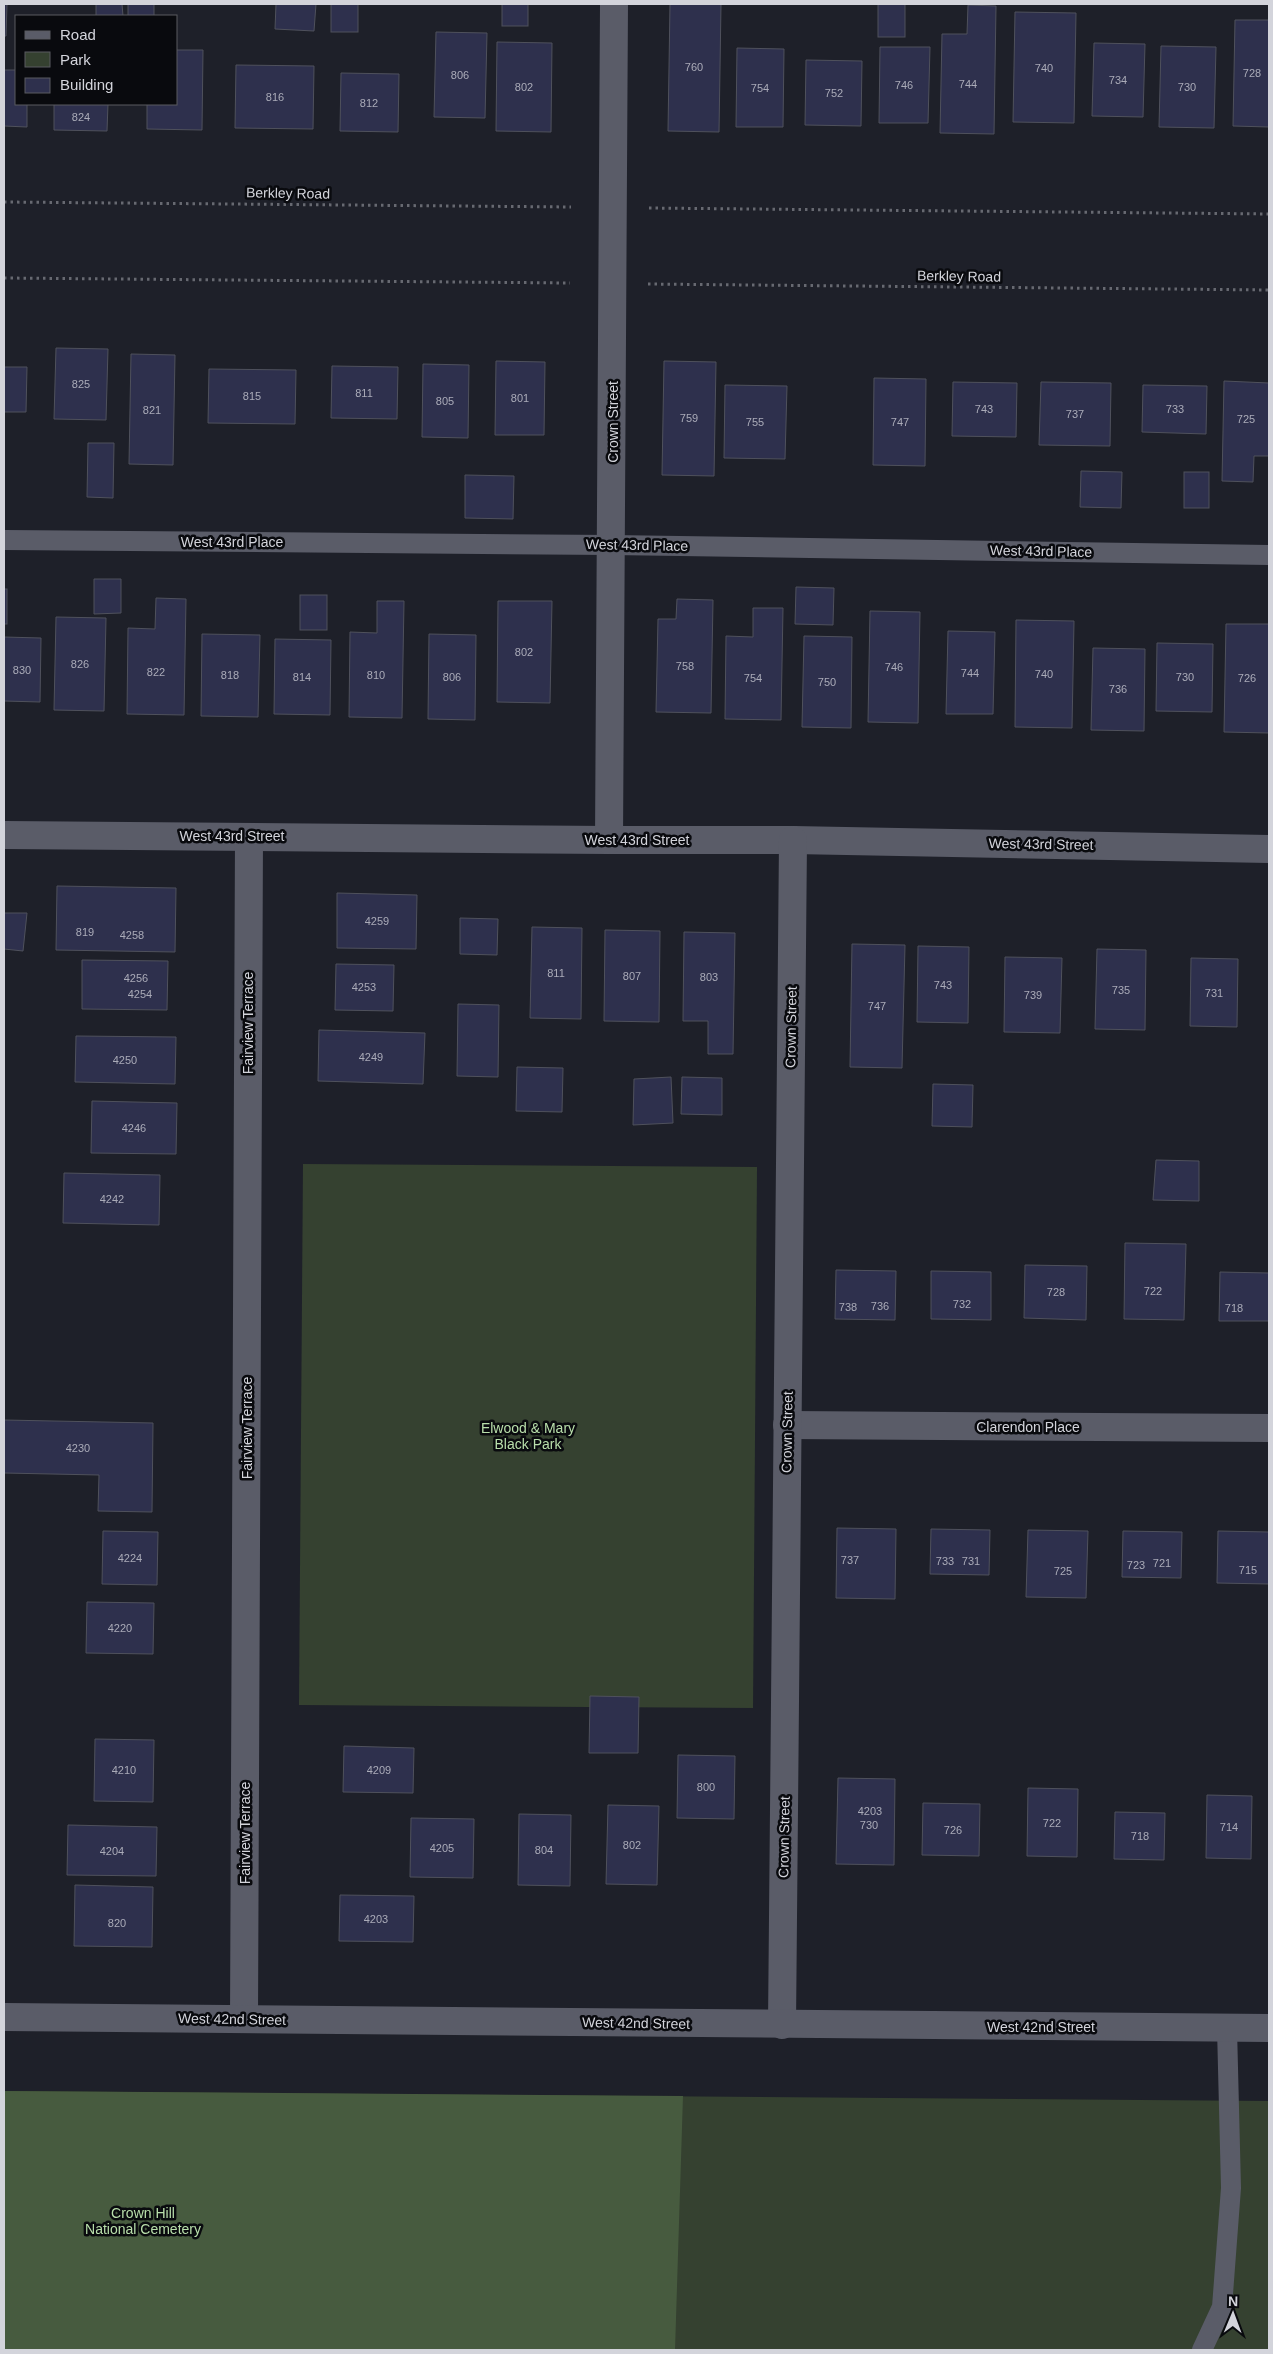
<svg xmlns="http://www.w3.org/2000/svg" width="1273" height="2354" font-family="Helvetica,sans-serif">
<style>
.green{fill:#354130}
.forest{fill:#475b3f}
.building{fill:#2e304d;stroke:#4f515c}
.lines{fill:none;stroke-linecap:round;stroke-linejoin:round}
.path{stroke:#676971;stroke-width:3;stroke-dasharray:2.5 4;stroke-linecap:butt}
.lane{stroke:#5a5c68;stroke-width:20}
.street{stroke:#5a5c68;stroke-width:28}
.secondary{stroke:#5a5c68;stroke-width:28}
.labels{text-anchor:middle;dominant-baseline:central;stroke-width:5;stroke-linejoin:round;paint-order:stroke}
.number-label{font-size:11px;fill:#aaabb8}
.street-label{font-size:14px;fill:#d3d4db;stroke:#090a0e}
.park-label{font-size:14px;fill:#b9dfab;stroke:#090a0e}
</style>
<rect width="100%" height="100%" fill="#1e2029"/>
<g class="green">
<polygon points="303,1164 757,1167 753,1708 299,1705"/>
<polygon points="4,2091 1269,2101 1269,2350 4,2350"/>
</g>
<polygon class="forest" points="4,2091 683,2096 675,2350 4,2350"/>
<g class="building">
<polygon points="4,4 7,4 6,36 4,36"/>
<polygon points="96,4 122,4 123,16 96,16"/>
<rect x="128" y="4" width="26" height="12"/>
<polygon points="276,4 316,4 314,31 275,29"/>
<rect x="331" y="4" width="27" height="28"/>
<rect x="502" y="4" width="26" height="22"/>
<polygon points="670,4 721,4 719,132 668,131"/>
<rect x="878" y="4" width="27" height="33"/>
<polygon points="968,5 996,6 994,134 940,133 942,34 967,34"/>
<polygon points="1015,12 1076,13 1074,123 1013,122"/>
<polygon points="1235,20 1269,20 1269,127 1233,126"/>
<polygon points="436,32 487,33 485,118 434,117"/>
<polygon points="497,42 552,43 551,132 496,131"/>
<polygon points="1094,43 1145,44 1143,117 1092,116"/>
<polygon points="1161,46 1216,47 1214,128 1159,127"/>
<polygon points="880,47 930,47 928,123 879,123"/>
<polygon points="737,48 784,49 783,127 736,127"/>
<polygon points="176,50 203,50 202,130 147,129 147,104 176,104"/>
<polygon points="806,60 862,61 861,126 805,125"/>
<polygon points="236,65 314,66 313,129 235,128"/>
<polygon points="4,70 16,70 16,104 27,104 27,127 4,126"/>
<polygon points="341,73 399,74 398,132 340,131"/>
<polygon points="54,104 108,104 107,131 54,130"/>
<polygon points="56,348 108,349 106,420 54,419"/>
<polygon points="131,354 175,355 173,465 129,464"/>
<polygon points="496,361 545,362 544,435 495,435"/>
<polygon points="664,361 716,362 714,476 662,475"/>
<polygon points="423,364 469,365 468,438 422,437"/>
<polygon points="332,366 398,367 397,419 331,418"/>
<polygon points="4,367 27,367 26,412 4,412"/>
<polygon points="209,369 296,370 295,424 208,423"/>
<polygon points="874,378 926,379 925,466 873,465"/>
<polygon points="1224,381 1269,383 1269,456 1254,456 1253,482 1222,481"/>
<polygon points="953,382 1017,383 1016,437 952,436"/>
<polygon points="1041,382 1111,383 1110,446 1039,445"/>
<polygon points="725,385 787,386 785,459 724,458"/>
<polygon points="1143,385 1207,386 1206,434 1142,432"/>
<polygon points="88,443 114,443 113,498 87,497"/>
<polygon points="1081,471 1122,472 1121,508 1080,507"/>
<rect x="1184" y="472" width="25" height="36"/>
<polygon points="465,475 514,476 513,519 465,518"/>
<polygon points="94,579 121,579 121,613 94,614"/>
<polygon points="796,587 834,588 833,625 795,624"/>
<rect x="4" y="589" width="3" height="35"/>
<rect x="300" y="595" width="27" height="35"/>
<polygon points="156,598 186,599 184,715 127,714 128,628 155,629"/>
<polygon points="677,599 713,600 711,713 656,712 658,619 676,619"/>
<polygon points="377,601 404,601 402,718 349,717 350,632 377,633"/>
<polygon points="498,601 552,601 550,703 497,702"/>
<polygon points="753,608 783,608 781,720 725,719 726,636 753,637"/>
<polygon points="870,611 920,612 918,723 868,722"/>
<polygon points="56,617 106,618 104,711 54,710"/>
<polygon points="1016,620 1074,621 1072,728 1015,727"/>
<polygon points="1226,624 1269,624 1269,733 1224,732"/>
<polygon points="948,631 995,632 993,714 946,714"/>
<polygon points="202,634 260,635 258,717 201,716"/>
<polygon points="429,634 476,635 475,720 428,719"/>
<polygon points="804,636 852,637 851,728 802,727"/>
<polygon points="4,637 41,638 40,702 4,701"/>
<polygon points="275,639 331,640 330,715 274,714"/>
<polygon points="1157,643 1213,644 1212,712 1156,711"/>
<polygon points="1093,648 1145,649 1144,731 1091,730"/>
<polygon points="57,886 176,888 175,952 56,950"/>
<polygon points="337,893 417,895 416,949 337,948"/>
<polygon points="4,913 27,913 23,951 4,949"/>
<polygon points="460,918 498,919 497,955 460,954"/>
<polygon points="532,927 582,928 581,1019 530,1018"/>
<polygon points="605,930 660,931 659,1022 604,1021"/>
<polygon points="684,932 735,933 733,1054 708,1054 708,1021 683,1021"/>
<polygon points="852,944 905,945 902,1068 850,1067"/>
<polygon points="918,946 969,947 968,1023 917,1022"/>
<polygon points="1097,949 1146,950 1145,1030 1095,1029"/>
<polygon points="1005,957 1062,958 1060,1033 1004,1032"/>
<polygon points="1191,958 1238,959 1237,1027 1190,1026"/>
<polygon points="82,960 168,961 167,1010 82,1009"/>
<polygon points="336,964 394,965 393,1011 335,1010"/>
<polygon points="458,1004 499,1005 498,1077 457,1076"/>
<polygon points="319,1030 425,1033 423,1084 318,1081"/>
<polygon points="76,1036 176,1037 175,1084 75,1082"/>
<polygon points="517,1067 563,1068 562,1112 516,1111"/>
<polygon points="671,1077 673,1123 633,1125 634,1079"/>
<polygon points="682,1077 722,1078 722,1115 681,1114"/>
<polygon points="933,1084 973,1085 972,1127 932,1126"/>
<polygon points="92,1101 177,1103 176,1154 91,1153"/>
<polygon points="1156,1160 1199,1161 1199,1201 1153,1200"/>
<polygon points="64,1173 160,1175 159,1225 63,1223"/>
<polygon points="1125,1243 1186,1244 1184,1320 1124,1319"/>
<polygon points="1025,1265 1087,1266 1086,1320 1024,1318"/>
<polygon points="836,1270 896,1271 895,1320 835,1319"/>
<polygon points="931,1271 991,1272 991,1320 931,1319"/>
<polygon points="1220,1272 1269,1273 1269,1321 1219,1321"/>
<polygon points="4,1420 153,1423 152,1512 98,1511 99,1475 4,1473"/>
<polygon points="837,1528 896,1529 895,1599 836,1598"/>
<polygon points="931,1529 990,1530 989,1575 930,1574"/>
<polygon points="1028,1530 1088,1531 1086,1598 1026,1597"/>
<polygon points="103,1531 158,1532 157,1585 102,1584"/>
<polygon points="1123,1531 1182,1532 1181,1578 1122,1577"/>
<polygon points="1218,1531 1269,1532 1269,1584 1217,1583"/>
<polygon points="87,1602 154,1603 153,1654 86,1653"/>
<polygon points="590,1696 639,1697 638,1753 589,1753"/>
<polygon points="95,1739 154,1740 153,1802 94,1801"/>
<polygon points="344,1746 414,1748 413,1793 343,1792"/>
<polygon points="678,1755 735,1756 734,1819 677,1818"/>
<polygon points="838,1778 895,1779 894,1865 836,1864"/>
<polygon points="1028,1788 1078,1789 1077,1857 1027,1856"/>
<polygon points="1207,1795 1252,1796 1251,1859 1206,1858"/>
<polygon points="923,1803 980,1804 979,1856 922,1855"/>
<polygon points="608,1805 659,1806 657,1885 606,1884"/>
<polygon points="1115,1812 1165,1813 1164,1860 1114,1859"/>
<polygon points="519,1814 571,1815 570,1886 518,1885"/>
<polygon points="411,1818 474,1819 473,1878 410,1877"/>
<polygon points="68,1825 157,1827 156,1876 67,1875"/>
<polygon points="75,1885 153,1887 152,1947 74,1946"/>
<polygon points="340,1895 414,1896 413,1942 339,1941"/>
</g>
<g class="lines">
<g class="path">
<polyline points="4,202 571,207"/>
<polyline points="649,208 1269,214"/>
<polyline points="4,278 570,283"/>
<polyline points="648,284 1269,290"/>
</g>
<g class="lane">
<polyline points="4,540 612,545 1269,555"/>
<polyline points="1202,2350 1222,2307 1231,2188 1227,2028"/>
</g>
<g class="street">
<polyline points="4,835 609,840 793,840 1269,849"/>
<polyline points="609,840 614,4"/>
<polyline points="787,1425 1269,1428"/>
<polyline points="244,2019 249,837"/>
<polyline points="782,2025 793,840"/>
</g>
<polyline class="secondary" points="4,2017 1269,2028"/>
</g>
<g class="labels">
<g class="number-label">
<text x="694" y="67">760</text>
<text x="1044" y="68">740</text>
<text x="1252" y="73">728</text>
<text x="460" y="75">806</text>
<text x="1118" y="80">734</text>
<text x="968" y="84">744</text>
<text x="904" y="85">746</text>
<text x="524" y="87">802</text>
<text x="1187" y="87">730</text>
<text x="760" y="88">754</text>
<text x="834" y="93">752</text>
<text x="275" y="97">816</text>
<text x="369" y="103">812</text>
<text x="81" y="117">824</text>
<text x="81" y="384">825</text>
<text x="364" y="393">811</text>
<text x="252" y="396">815</text>
<text x="520" y="398">801</text>
<text x="445" y="401">805</text>
<text x="984" y="409">743</text>
<text x="1175" y="409">733</text>
<text x="152" y="410">821</text>
<text x="1075" y="414">737</text>
<text x="689" y="418">759</text>
<text x="1246" y="419">725</text>
<text x="755" y="422">755</text>
<text x="900" y="422">747</text>
<text x="524" y="652">802</text>
<text x="80" y="664">826</text>
<text x="685" y="666">758</text>
<text x="894" y="667">746</text>
<text x="22" y="670">830</text>
<text x="156" y="672">822</text>
<text x="970" y="673">744</text>
<text x="1044" y="674">740</text>
<text x="230" y="675">818</text>
<text x="376" y="675">810</text>
<text x="302" y="677">814</text>
<text x="452" y="677">806</text>
<text x="1185" y="677">730</text>
<text x="753" y="678">754</text>
<text x="1247" y="678">726</text>
<text x="827" y="682">750</text>
<text x="1118" y="689">736</text>
<text x="377" y="921">4259</text>
<text x="85" y="932">819</text>
<text x="132" y="935">4258</text>
<text x="556" y="973">811</text>
<text x="632" y="976">807</text>
<text x="709" y="977">803</text>
<text x="136" y="978">4256</text>
<text x="943" y="985">743</text>
<text x="364" y="987">4253</text>
<text x="1121" y="990">735</text>
<text x="1214" y="993">731</text>
<text x="140" y="994">4254</text>
<text x="1033" y="995">739</text>
<text x="877" y="1006">747</text>
<text x="371" y="1057">4249</text>
<text x="125" y="1060">4250</text>
<text x="134" y="1128">4246</text>
<text x="112" y="1199">4242</text>
<text x="1153" y="1291">722</text>
<text x="1056" y="1292">728</text>
<text x="962" y="1304">732</text>
<text x="880" y="1306">736</text>
<text x="848" y="1307">738</text>
<text x="1234" y="1308">718</text>
<text x="78" y="1448">4230</text>
<text x="130" y="1558">4224</text>
<text x="850" y="1560">737</text>
<text x="945" y="1561">733</text>
<text x="971" y="1561">731</text>
<text x="1162" y="1563">721</text>
<text x="1136" y="1565">723</text>
<text x="1248" y="1570">715</text>
<text x="1063" y="1571">725</text>
<text x="120" y="1628">4220</text>
<text x="124" y="1770">4210</text>
<text x="379" y="1770">4209</text>
<text x="706" y="1787">800</text>
<text x="870" y="1811">4203</text>
<text x="1052" y="1823">722</text>
<text x="869" y="1825">730</text>
<text x="1229" y="1827">714</text>
<text x="953" y="1830">726</text>
<text x="1140" y="1836">718</text>
<text x="632" y="1845">802</text>
<text x="442" y="1848">4205</text>
<text x="544" y="1850">804</text>
<text x="112" y="1851">4204</text>
<text x="376" y="1919">4203</text>
<text x="117" y="1923">820</text>
</g>
<g class="street-label">
<text transform="translate(288 193) rotate(1)">Berkley Road</text>
<text transform="translate(959 276) rotate(1)">Berkley Road</text>
<text transform="translate(613 422) rotate(-90)">Crown Street</text>
<text x="232" y="542">West 43rd Place</text>
<text transform="translate(637 545) rotate(1)">West 43rd Place</text>
<text transform="translate(1041 551) rotate(1)">West 43rd Place</text>
<text x="232" y="836">West 43rd Street</text>
<text x="637" y="840">West 43rd Street</text>
<text transform="translate(1041 844) rotate(1)">West 43rd Street</text>
<text transform="translate(248 1023) rotate(-90)">Fairview Terrace</text>
<text transform="translate(791 1027) rotate(-89)">Crown Street</text>
<text x="1028" y="1427">Clarendon Place</text>
<text transform="translate(247 1428) rotate(-90)">Fairview Terrace</text>
<text transform="translate(787 1432) rotate(-89)">Crown Street</text>
<text transform="translate(245 1833) rotate(-90)">Fairview Terrace</text>
<text transform="translate(784 1837) rotate(-89)">Crown Street</text>
<text transform="translate(232 2019) rotate(1)">West 42nd Street</text>
<text transform="translate(636 2023) rotate(1)">West 42nd Street</text>
<text x="1041" y="2027">West 42nd Street</text>
</g>
<g class="park-label">
<text x="528" y="1428">Elwood &amp; Mary<tspan x="528" dy="16">Black Park</tspan></text>
<text x="143" y="2213">Crown Hill<tspan x="143" dy="16">National Cemetery</tspan></text>
</g>
</g>
<rect width="1273" height="2354" fill="none" stroke="#d3d4db" stroke-width="10"/>
<rect x="15" y="15" width="162" height="90" fill="#090a0e" stroke="#5a5b60"/>
<rect x="25" y="31" width="25" height="8" fill="#5a5c68" stroke="#5a5b60"/>
<text x="60" y="40" font-size="15" fill="#d3d4db">Road</text>
<rect x="25" y="52" width="25" height="15" fill="#354130" stroke="#5a5b60"/>
<text x="60" y="65" font-size="15" fill="#d3d4db">Park</text>
<rect x="25" y="78" width="25" height="15" fill="#2e304d" stroke="#5a5b60"/>
<text x="60" y="90" font-size="15" fill="#d3d4db">Building</text>
<g transform="translate(1233 2314) rotate(1)" stroke="#090a0e" stroke-width="4" paint-order="stroke">
<path d="M0-4L9 19L0 12L-9 19Z" fill="#d3d4db"/>
<text y="-8" font-size="14" font-weight="bold" text-anchor="middle" fill="#d3d4db">N</text>
</g>
</svg>
